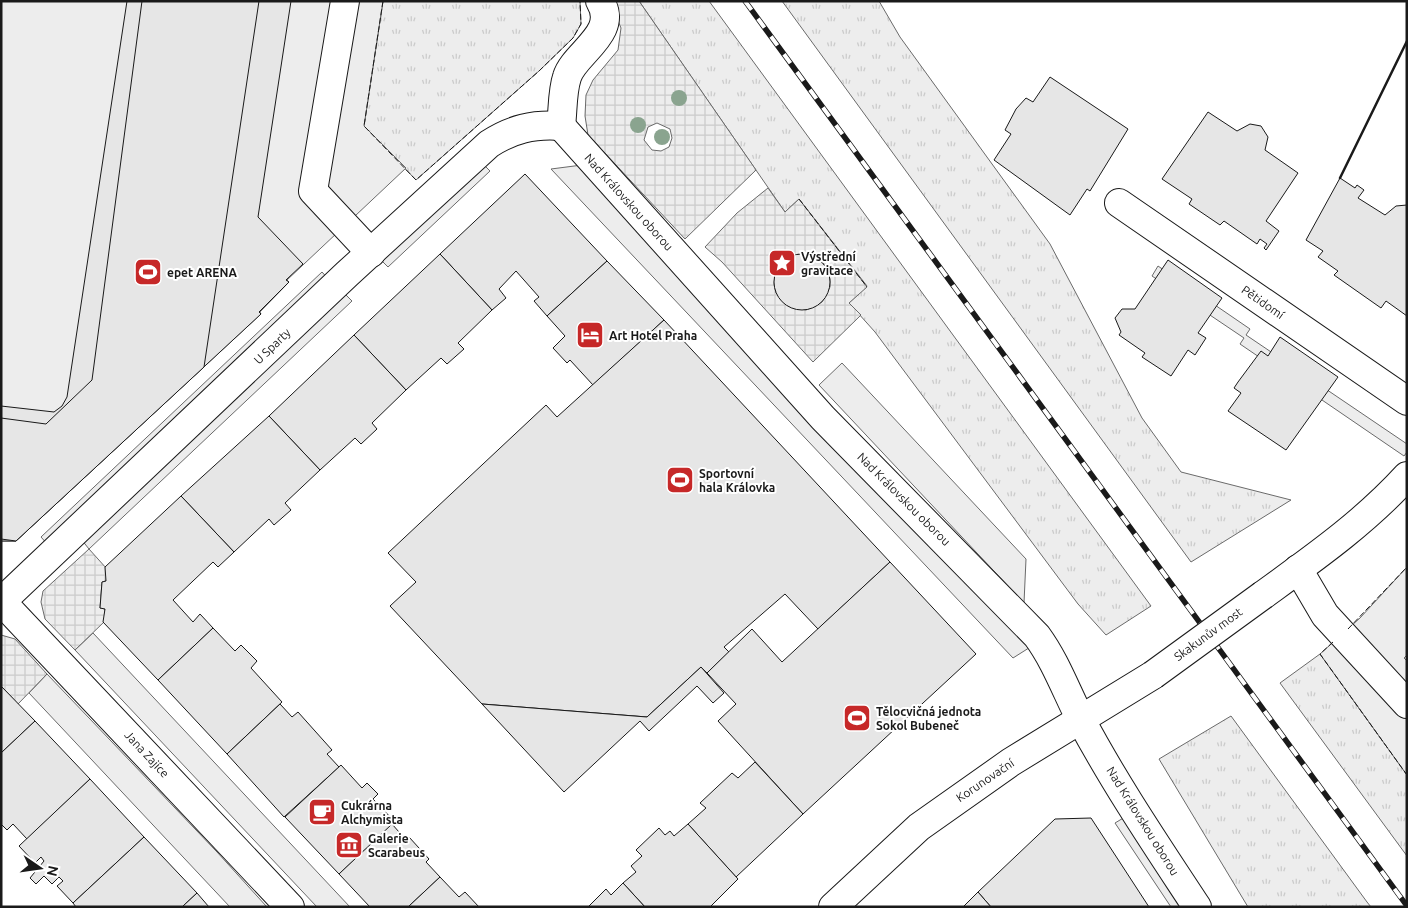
<svg xmlns="http://www.w3.org/2000/svg" width="1408" height="908" font-family="Ubuntu,sans-serif">
<style>
.grass{fill:url(#grass-tufts);stroke:#6a6a6a}
.built{fill:#ededed;stroke:#6a6a6a}
.plaza{fill:url(#plaza-grid);stroke:#6a6a6a;fill-rule:evenodd}
.building{fill:#e6e6e6;stroke:#1a1a1a}
.lines{fill:none;stroke-linecap:round;stroke-linejoin:round}
.minor-casing{stroke:#1a1a1a;stroke-width:30}
.major-casing{stroke:#1a1a1a;stroke-width:30}
.minor{stroke:#fff;stroke-width:28}
.major{stroke:#fff;stroke-width:28}
.rail-casing{stroke:#1a1a1a;stroke-width:5.5}
.rail{stroke:#fff;stroke-width:4;stroke-dasharray:11;stroke-linecap:butt}
.major-bridge-casing{stroke:#1a1a1a;stroke-width:30;stroke-linecap:butt}
.major-bridge{stroke:#fff;stroke-width:28}
.fence{stroke:#1a1a1a;stroke-width:1;stroke-dasharray:6 2.5;stroke-linecap:butt}
.wall{stroke:#1a1a1a;stroke-width:2.5}
.tree{fill:#8aa48f}
.labels{text-anchor:middle;dominant-baseline:central;stroke-width:4;stroke-linejoin:round;paint-order:stroke}
.street-label{font-size:12px;fill:#1a1a1a;stroke:#fff}
.poi-label{font-size:12px;font-weight:bold;fill:#1a1a1a;stroke:#fff;text-anchor:start}
</style>
<defs>
<pattern id="grass-tufts" width="24" height="20" patternUnits="userSpaceOnUse" patternTransform="scale(1.25)"><rect width="24" height="20" fill="#ededed"/><path d="M3 7l-1-3M5 7V3M7 7l1-3M15 17l-1-3M17 17v-4M19 17l1-3" fill="none" stroke="#cbcbcb"/></pattern>
<pattern id="plaza-grid" width="8" height="8" patternUnits="userSpaceOnUse" patternTransform="scale(1.25)"><rect width="8" height="8" fill="#ededed"/><path d="M0 4h8M4 0v8" fill="none" stroke="#cbcbcb"/></pattern>
</defs>
<rect width="100%" height="100%" fill="#fff"/>
<g class="grass">
<polygon points="383,1 580,1 581,24 573,38 539,71 416,180 364,126"/>
<polygon points="639,1 709,1 1151,606 1106,635 1078,604 875,332 849,303 867,286 799,199 785,212"/>
<polygon points="782,1 879,1 900,37 1050,244 1142,418 1181,472 1291,500 1191,562"/>
<polygon points="1320,654 1407,775 1407,856 1280,683"/>
<polygon points="1231,716 1367,902 1371,907 1248,907 1159,759"/>
</g>
<g class="built">
<polygon points="1,1 383,1 364,126 406,168 287,280 289,282 260,312 261,314 16,541 1,541"/>
<polygon points="482,163 490,171 388,267 380,259"/>
<polygon points="582,165 1032,646 1013,658 551,169"/>
<polygon points="1158,266 1250,329 1246,335 1407,444 1407,452 1404,456 1240,344 1244,338 1152,276"/>
<polygon points="322,272 330,281 49,546 41,537"/>
<polygon points="343,292 352,301 89,549 81,539"/>
<polygon points="842,363 1026,559 1024,603 819,385"/>
<polygon points="1407,567 1407,655 1404,658 1407,661 1407,775 1320,654 1360,618"/>
<polygon points="93,633 350,907 317,907 75,650"/>
<polygon points="47,674 217,852 267,907 230,907 29,693"/>
<polygon points="1125,817 1185,907 1171,907 1115,823"/>
</g>
<g class="plaza">
<path d="M610,1H639L756,170L685,239L588,135L585,116L586,95L593,80L618,50L621,28ZM657,123L670,129L672,138L669,147L661,151L652,150L644,140L648,127Z"/>
<path d="M768,188L785,212L799,199L867,287L849,303L861,315L813,362L722,262L705,247L737,213ZM801,254L810,255L824,264L830,279V287L822,302L806,310L788,306L776,293L774,284L775,274L782,263L793,255Z"/>
<polygon points="89,549 107,569 106,581 102,582 100,608 105,609 105,621 75,650 45,619 41,602 43,591"/>
<polygon points="1,635 15,639 47,674 18,704 1,686"/>
</g>
<g class="building">
<polygon points="127,1 291,1 258,217 303,264 286,280 289,282 259,312 261,314 16,541 1,541 1,406 54,412 62,406 67,397"/>
<polygon points="142,1 259,1 204,367 16,541 1,539 1,418 46,424 92,380"/>
<polygon points="1050,77 1128,129 1090,191 1087,189 1070,215 994,160 1011,134 1005,130 1016,109 1026,98 1033,102"/>
<polygon points="1208,112 1237,131 1250,124 1261,126 1268,137 1265,150 1298,173 1266,221 1279,231 1266,250 1264,248 1267,244 1260,239 1257,244 1224,221 1220,225 1189,204 1192,199 1162,179"/>
<polygon points="525,174 607,261 547,316 534,301 539,297 516,271 499,289 506,298 492,310 440,254"/>
<polygon points="1340,178 1355,188 1357,185 1364,190 1358,198 1385,215 1396,206 1407,205 1407,316 1386,301 1381,308 1334,275 1338,271 1318,257 1323,251 1306,240"/>
<polygon points="440,254 492,310 458,343 464,349 447,364 441,358 406,390 354,335"/>
<circle cx="802" cy="282" r="28"/>
<polygon points="1168,260 1222,298 1198,333 1206,338 1195,355 1188,350 1171,376 1142,357 1145,353 1119,335 1121,332 1115,318 1122,309 1135,309"/>
<polygon points="607,261 664,320 593,385 570,360 567,363 553,348 565,336 547,316"/>
<polygon points="664,320 890,562 818,629 785,594 724,647 729,652 707,673 701,667 647,717 482,704 390,606 416,582 388,553 546,405 557,417"/>
<polygon points="354,335 406,390 372,423 377,429 361,444 355,438 320,470 269,416"/>
<polygon points="1280,337 1338,377 1286,450 1228,411 1241,393 1234,388 1238,382 1261,351 1268,356"/>
<polygon points="269,416 320,470 285,503 291,510 274,525 269,519 234,552 181,496"/>
<polygon points="181,496 234,552 218,567 213,562 173,600 193,622 200,614 213,628 158,680 103,622 105,609 100,608 102,582 106,581 105,567"/>
<polygon points="890,562 976,654 803,814 718,721 736,704 707,673 752,629 782,662"/>
<polygon points="213,628 235,651 241,645 257,661 251,668 282,702 227,754 158,680"/>
<polygon points="701,667 724,693 713,703 697,686 649,731 640,721 564,792 482,704 647,717"/>
<polygon points="1,686 35,721 1,753"/>
<polygon points="280,704 292,717 298,712 332,750 327,754 339,767 284,817 227,754"/>
<polygon points="35,721 90,779 27,839 13,824 7,830 1,824 1,753"/>
<polygon points="755,762 803,814 736,877 688,824 706,808 700,803 732,773 738,778"/>
<polygon points="341,765 362,788 367,783 378,794 373,799 395,822 339,874 285,817"/>
<polygon points="90,779 144,837 73,903 57,886 63,881 59,877 52,884 44,876 36,884 30,878 44,861 41,857 35,863 19,846"/>
<polygon points="1091,818 1149,907 991,907 978,892 1055,819"/>
<polygon points="392,824 406,840 409,837 429,859 426,862 440,877 408,907 370,907 339,874"/>
<polygon points="688,824 738,879 710,907 645,907 623,883 636,872 631,866 642,856 636,850 659,828 665,835 670,831 674,836"/>
<polygon points="144,837 197,893 182,907 76,907 73,903"/>
<polygon points="440,877 459,897 465,892 479,907 408,907"/>
<polygon points="623,883 645,907 588,907 606,889 611,895"/>
<polygon points="978,892 991,907 963,907"/>
<polygon points="197,893 209,907 182,907"/>
</g>
<g class="lines">
<g class="minor-casing">
<g id="minor">
<polyline points="345,1 313,191 371,253"/>
<path d="M561,126L823,418L1037,636C1056,662 1066,691 1081,720C1115,784 1157,846 1197,907"/>
<path d="M561,126C563,111 562,92 567,77C574,53 620,33 600,1"/>
<polyline points="1119,203 1407,401"/>
<polyline points="1298,569 1325,615 1407,704"/>
<path d="M1,602L347,274L489,144C512,129 533,124 561,126"/>
<polyline points="2,602 290,907"/>
</g>
</g>
<g class="major-casing">
<g id="major">
<path d="M1263,595C1314,558 1364,523 1407,476"/>
<polyline points="833,907 919,827 1011,762 1153,675"/>
</g>
</g>
<use href="#minor" class="minor"/>
<use href="#major" class="major"/>
<g class="rail-casing">
<polyline id="rail" points="745,1 1407,906"/>
</g>
<use href="#rail" class="rail"/>
<g class="major-bridge-casing">
<polyline id="major-bridge" points="1153,675 1263,595"/>
</g>
<use href="#major-bridge" class="major-bridge"/>
<g class="fence">
<polyline points="383,1 364,126 416,180 539,71 573,38 581,24 580,1"/>
<polyline points="799,199 867,287"/>
<polyline points="1348,629 1407,567"/>
<polyline points="1333,642 1320,654 1407,775"/>
</g>
<polyline class="wall" points="1340,178 1407,41"/>
</g>
<g class="tree">
<circle cx="679" cy="98" r="8"/>
<circle cx="638" cy="125" r="8"/>
<circle cx="662" cy="137" r="8"/>
</g>
<defs>
<g id="sight-square" transform="scale(1.4375)"><rect x="-9" y="-9" width="18" height="18" rx="4" fill="#c62828" stroke="#fff"/><path d="M0-6L1.8-2.2L6-1.7L2.9 1.2L3.7 5.4L0 3.3L-3.7 5.4L-2.9 1.2L-6-1.7L-1.8-2.2Z" fill="#fff"/></g>
<g id="stadium-square" transform="scale(1.4375)"><rect x="-9" y="-9" width="18" height="18" rx="4" fill="#c62828" stroke="#fff"/><path d="M0-5a6.5 5 0 1 0 0 10a6.5 5 0 1 0 0-10ZM-3.5-1.8h7v3.6h-7Z" fill="#fff"/></g>
<g id="hotel-square" transform="scale(1.4375)"><rect x="-9" y="-9" width="18" height="18" rx="4" fill="#c62828" stroke="#fff"/><path d="M-6-4.5h1.5V1H6V5H4.5V3h-9V5H-6ZM-4 0a1.8 1.8 0 1 1 3.6 0ZM.5 0V-2.5h3Q6-2.5 6 0Z" fill="#fff"/></g>
<g id="cafe-square" transform="scale(1.4375)"><rect x="-9" y="-9" width="18" height="18" rx="4" fill="#c62828" stroke="#fff"/><path d="M-5.5-4.5H6V0H3Q3 3.5 0 3.5H-2.5Q-5.5 3.5-5.5 0ZM3-3.2v2h1.7v-2ZM-6 4.5H4V6H-6Z" fill="#fff"/></g>
<g id="museum-square" transform="scale(1.4375)"><rect x="-9" y="-9" width="18" height="18" rx="4" fill="#c62828" stroke="#fff"/><path d="M0-6L6-3V-2H-6V-3ZM-5-1h2V3h-2ZM-1-1h2V3h-2ZM3-1h2V3H3ZM-6 4H6V6H-6Z" fill="#fff"/></g>
</defs>
<g fill-rule="evenodd">
<use href="#sight-square" x="782" y="263"/>
<use href="#stadium-square" x="148" y="272"/>
<use href="#hotel-square" x="590" y="335"/>
<use href="#stadium-square" x="680" y="480"/>
<use href="#stadium-square" x="857" y="718"/>
<use href="#cafe-square" x="322" y="812"/>
<use href="#museum-square" x="349" y="845"/>
</g>
<g class="labels">
<g class="street-label">
<text transform="translate(629 202) rotate(48)">Nad Královskou oborou</text>
<text transform="translate(1263 302) rotate(35)">Pětidomí</text>
<text transform="translate(272 346) rotate(-44)">U Sparty</text>
<text transform="translate(904 499) rotate(45)">Nad Královskou oborou</text>
<text transform="translate(1208 634) rotate(-36)">Skakunův most</text>
<text transform="translate(147 754) rotate(47)">Jana Zajíce</text>
<text transform="translate(985 780) rotate(-34)">Korunovační</text>
<text transform="translate(1143 821) rotate(58)">Nad Královskou oborou</text>
</g>
<g class="poi-label">
<text x="801" y="256">Výstřední<tspan x="801" dy="14">gravitace</tspan></text>
<text x="167" y="272">epet ARENA</text>
<text x="609" y="335">Art Hotel Praha</text>
<text x="699" y="473">Sportovní<tspan x="699" dy="14">hala Královka</tspan></text>
<text x="876" y="711">Tělocvičná jednota<tspan x="876" dy="14">Sokol Bubeneč</tspan></text>
<text x="341" y="805">Cukrárna<tspan x="341" dy="14">Alchymista</tspan></text>
<text x="368" y="838">Galerie<tspan x="368" dy="14">Scarabeus</tspan></text>
</g>
</g>
<rect width="1408" height="908" fill="none" stroke="#1a1a1a" stroke-width="5"/>
<g transform="translate(40 868) rotate(103)" stroke="#ffffff" stroke-width="4" paint-order="stroke">
<path d="M0-4L9 19L0 12L-9 19Z" fill="#1a1a1a"/>
<text y="-8" font-size="14" font-weight="bold" text-anchor="middle" fill="#1a1a1a">N</text>
</g>
</svg>
